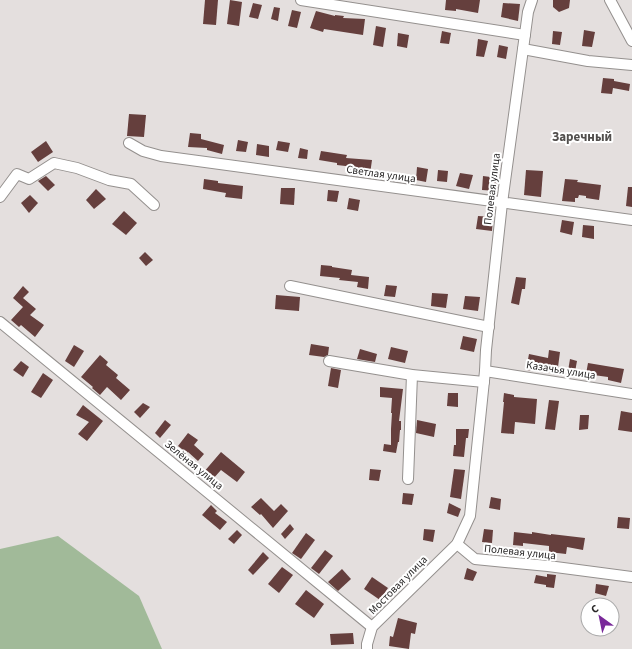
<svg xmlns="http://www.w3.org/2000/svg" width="632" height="649" font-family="'Source Sans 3',sans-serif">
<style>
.forest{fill:#a1ba99}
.building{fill:#653f3d}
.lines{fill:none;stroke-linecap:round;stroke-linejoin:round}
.minor-casing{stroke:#94908e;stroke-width:12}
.minor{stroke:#fff;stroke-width:10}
.labels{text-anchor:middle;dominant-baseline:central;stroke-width:4;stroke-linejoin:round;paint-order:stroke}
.street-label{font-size:11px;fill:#292727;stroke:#fff}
.quarter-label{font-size:13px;font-weight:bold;fill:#524f4d;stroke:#fff}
</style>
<rect width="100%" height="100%" fill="#e4dfde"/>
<polygon class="forest" points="58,536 139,596 162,649 0,649 0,549"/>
<g class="building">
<polygon points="205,0 218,0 216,25 203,24"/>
<polygon points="230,0 242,2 239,26 227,24"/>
<polygon points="446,0 480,0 478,13 456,9 456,11 445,10"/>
<polygon points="553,0 570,0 569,8 559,12 553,7"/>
<polygon points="253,3 262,5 258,19 249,17"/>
<polygon points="503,3 520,4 518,21 501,17"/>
<polygon points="274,7 280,8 278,21 271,19"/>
<polygon points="292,10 301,12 297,28 288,26"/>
<polygon points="316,11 335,16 335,15 344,16 343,18 365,19 363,35 324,29 323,32 310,28"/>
<polygon points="376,26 386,28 383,47 373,45"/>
<polygon points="584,30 595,32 592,47 582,46"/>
<polygon points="442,31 451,33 449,44 440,43"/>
<polygon points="553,31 562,32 560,45 552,44"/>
<polygon points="398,33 409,35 407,48 397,46"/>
<polygon points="478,39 488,41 484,57 476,56"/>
<polygon points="499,45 508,47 506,59 497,57"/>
<polygon points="603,78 614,79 614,81 630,84 629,91 613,88 612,94 601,93"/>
<polygon points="129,114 146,115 144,137 127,136"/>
<polygon points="190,133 201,134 201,139 224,145 222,154 207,150 207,148 188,147"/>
<polygon points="238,140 248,142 246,152 236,151"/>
<polygon points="46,141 53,152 38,162 31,152"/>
<polygon points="278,141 290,143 288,152 276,150"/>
<polygon points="257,144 269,146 269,157 256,155"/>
<polygon points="300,148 308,150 307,159 298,158"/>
<polygon points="321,151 347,155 346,158 372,160 370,174 354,171 354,167 337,165 337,163 319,160"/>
<polygon points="417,167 428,169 426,182 416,180"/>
<polygon points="438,170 448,171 447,182 437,181"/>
<polygon points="526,170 543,171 541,197 524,195"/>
<polygon points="460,173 473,175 469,189 456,186"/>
<polygon points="46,176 55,185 48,191 38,181"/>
<polygon points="483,176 498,178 497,191 482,190"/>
<polygon points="204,179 218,181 218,183 243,186 242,199 225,197 226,193 203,189"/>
<polygon points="565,179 578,180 577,182 601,185 599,200 586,198 586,196 579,195 578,198 575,198 575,202 562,201"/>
<polygon points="628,187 632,187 632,207 626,206"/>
<polygon points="281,188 295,188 294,205 280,204"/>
<polygon points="96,189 106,199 94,209 86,200"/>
<polygon points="328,190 339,191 337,202 327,201"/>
<polygon points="30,195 38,203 29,213 21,203"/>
<polygon points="349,198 360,200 358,211 347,209"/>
<polygon points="124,211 137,223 126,235 112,224"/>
<polygon points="478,216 493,217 492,231 476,229"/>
<polygon points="562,220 574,222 572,235 560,232"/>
<polygon points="583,225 594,226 594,239 582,237"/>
<polygon points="145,252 153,260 146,266 139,258"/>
<polygon points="321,265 332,266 332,267 352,270 351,275 369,277 368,289 357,287 358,282 339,280 340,278 320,276"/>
<polygon points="516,277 526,278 525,289 522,289 519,305 511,303"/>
<polygon points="386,285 397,286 395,297 384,296"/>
<polygon points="23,286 29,292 23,298 36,309 30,315 44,325 35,337 21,325 19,327 11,320 23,307 13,298"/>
<polygon points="432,293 448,294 446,308 431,306"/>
<polygon points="276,295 300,297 299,311 275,309"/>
<polygon points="465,296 480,297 478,311 463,309"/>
<polygon points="463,336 477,339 474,352 460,349"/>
<polygon points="311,344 329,347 328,355 324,357 309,355"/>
<polygon points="74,345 84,351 74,367 65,361"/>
<polygon points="391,347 408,351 405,363 388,359"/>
<polygon points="360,349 377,354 375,362 357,359"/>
<polygon points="549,350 560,352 558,367 538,363 537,371 526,370 529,354 548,358"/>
<polygon points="100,355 108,362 106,365 118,375 116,378 130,390 121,400 107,387 100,395 92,388 93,387 81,377"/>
<polygon points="570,359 577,361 575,372 568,371"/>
<polygon points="21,361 29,367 23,377 13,370"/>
<polygon points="588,363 624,369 621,383 608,380 608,377 586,374"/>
<polygon points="331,368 341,370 338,388 328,386"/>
<polygon points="43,373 53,380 41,398 31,392"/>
<polygon points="380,387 403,389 399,421 401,421 401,430 400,430 399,442 398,442 396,453 383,451 384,444 391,445 391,429 392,413 391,413 392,398 380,397"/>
<polygon points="448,393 458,393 458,407 447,406"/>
<polygon points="504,393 514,395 514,397 537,399 535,424 515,422 514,434 501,433 504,402 503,402"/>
<polygon points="549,400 559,401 555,430 545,429"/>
<polygon points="143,403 150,407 140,418 134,412"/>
<polygon points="83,405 103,421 87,441 78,434 89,422 76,415"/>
<polygon points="621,411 632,413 632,432 618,430"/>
<polygon points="580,415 589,415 588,429 579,430"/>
<polygon points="165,420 171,425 160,438 155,433"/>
<polygon points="417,420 436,424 434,437 416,433"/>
<polygon points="456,429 469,429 468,438 466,438 464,457 453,456 454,445 456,445"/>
<polygon points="188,433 198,440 194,445 204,454 198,461 188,452 187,453 178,446"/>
<polygon points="221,452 245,472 237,482 221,470 212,480 203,473"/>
<polygon points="370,469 381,470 379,481 369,480"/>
<polygon points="454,469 465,470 461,499 450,497"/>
<polygon points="403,493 414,494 412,505 402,504"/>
<polygon points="491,497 501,499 500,510 489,508"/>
<polygon points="261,498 274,511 281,504 288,511 273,528 261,514 260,515 251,507"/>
<polygon points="449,503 461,509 458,517 447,513"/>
<polygon points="211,505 217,511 215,513 227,522 220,530 202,515"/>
<polygon points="618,517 630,518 629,529 617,528"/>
<polygon points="290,524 294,529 285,539 281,534"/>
<polygon points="424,529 435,530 433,542 423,540"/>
<polygon points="484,529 493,530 492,543 482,542"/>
<polygon points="237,530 242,535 234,544 228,539"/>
<polygon points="514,532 532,534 532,532 551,535 551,534 585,538 583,550 567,547 566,554 549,552 549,546 523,543 523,546 513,545"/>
<polygon points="306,533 315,540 301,559 292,553"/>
<polygon points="325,550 333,556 319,574 311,568"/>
<polygon points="263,552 269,558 253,575 248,570"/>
<polygon points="282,567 293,575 279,593 268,584"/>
<polygon points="467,568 477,572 473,581 464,579"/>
<polygon points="342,569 351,579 338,591 328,582"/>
<polygon points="547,574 556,575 554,588 546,587 546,585 534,583 536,575 547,577"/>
<polygon points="372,577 388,588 380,600 364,589"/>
<polygon points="596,584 609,586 606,596 595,593"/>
<polygon points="306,590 324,604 314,618 295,604"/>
<polygon points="398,618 417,623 415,634 411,633 409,649 389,646 390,636 393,637"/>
<polygon points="353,633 354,644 331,645 330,634"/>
</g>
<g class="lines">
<g class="minor-casing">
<g id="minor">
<polyline points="301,0 525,35"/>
<polyline points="610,0 632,41"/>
<polyline points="523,49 588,61 632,65"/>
<polyline points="129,143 143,151 161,156 632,220"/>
<polyline points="0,197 17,174 29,179 54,163 77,168 109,180 131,184 154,205"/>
<polyline points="290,286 489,327"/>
<polyline points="0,322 372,627"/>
<polyline points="329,361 412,375 484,382"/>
<polyline points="485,371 632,394"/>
<polyline points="408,479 412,375"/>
<polyline points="457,544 475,559 548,566 632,577"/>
<polyline points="367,649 367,644 372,627 457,544 470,516 485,371 486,350 502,203 523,49 528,12 532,0"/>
</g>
</g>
<use href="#minor" class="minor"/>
</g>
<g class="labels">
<g class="street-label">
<text transform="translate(381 174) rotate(8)">Светлая улица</text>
<text transform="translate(492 189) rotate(-83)">Полевая улица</text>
<text transform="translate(561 370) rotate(9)">Казачья улица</text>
<text transform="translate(194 465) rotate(39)">Зелёная улица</text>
<text transform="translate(520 552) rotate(6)">Полевая улица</text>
<text transform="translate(398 585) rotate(-45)">Мостовая улица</text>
</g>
<g class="quarter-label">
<text x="582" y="137">Заречный</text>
</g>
</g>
<g transform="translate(600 617) rotate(327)"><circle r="19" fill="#ffffff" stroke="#a9a9a9"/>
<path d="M0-3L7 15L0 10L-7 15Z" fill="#792999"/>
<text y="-6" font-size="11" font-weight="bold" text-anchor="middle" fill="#292727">С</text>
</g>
</svg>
